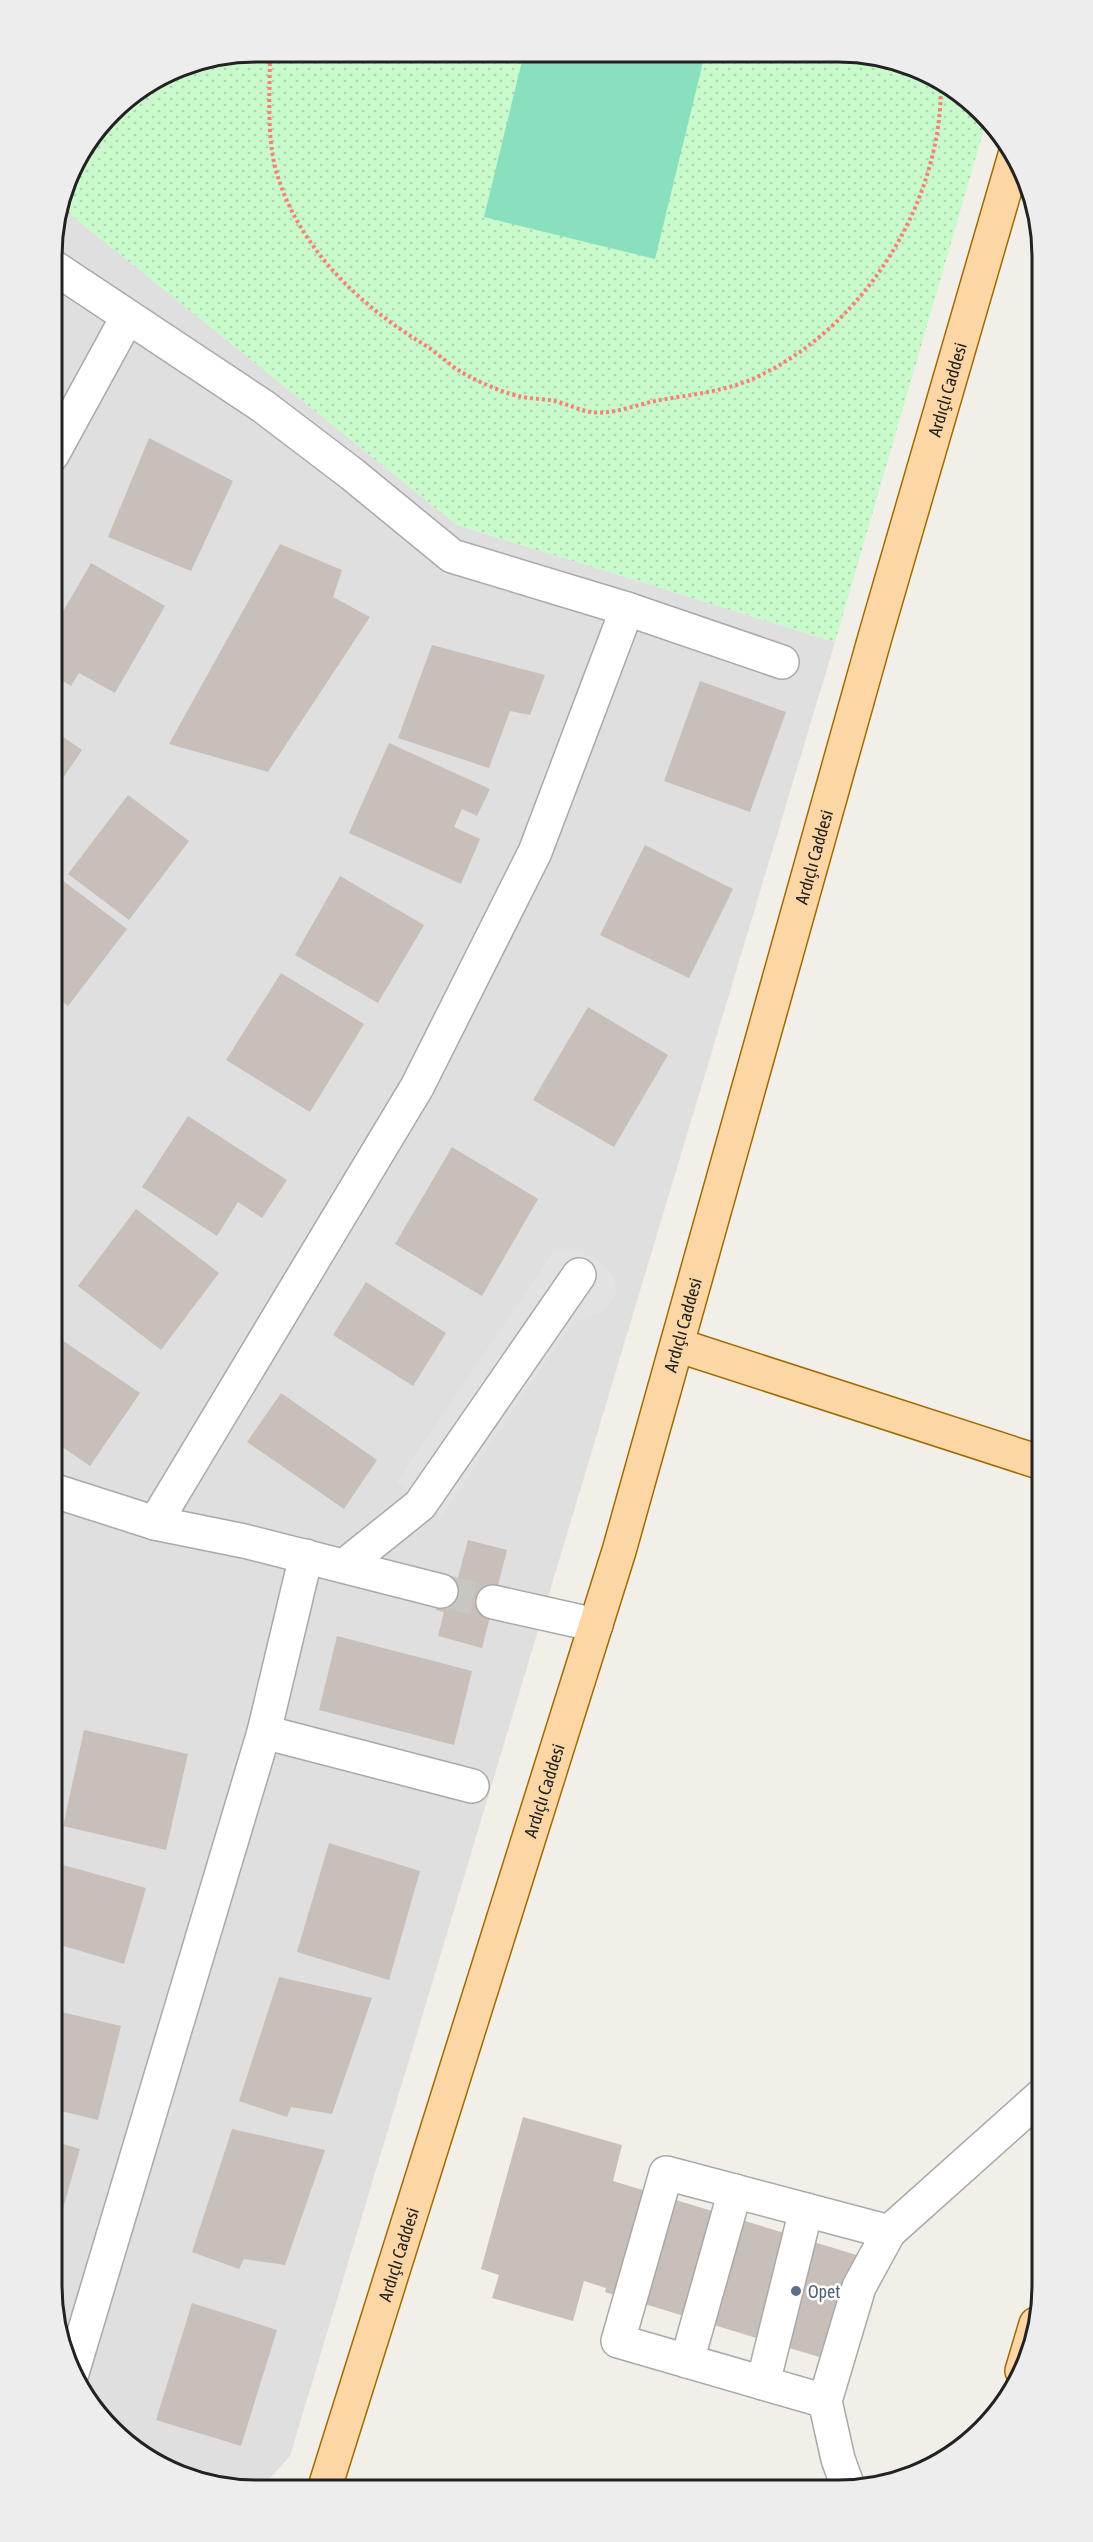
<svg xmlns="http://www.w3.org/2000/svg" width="1093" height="2542" font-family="'Asap Condensed',sans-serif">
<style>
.residential{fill:#e0dfdf}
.park{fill:url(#park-dots)}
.pitch{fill:#88e0be}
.parking{fill:#e2e2e2}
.building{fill:#c7bfb8}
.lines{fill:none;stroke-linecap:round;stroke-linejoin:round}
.minor-tunnel{stroke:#c8c6c1;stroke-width:33;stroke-dasharray:33 16;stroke-linecap:butt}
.minor-casing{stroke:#a9a9a9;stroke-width:36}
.major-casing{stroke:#a06b00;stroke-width:36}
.path{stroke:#fa8072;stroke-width:4;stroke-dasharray:3 3;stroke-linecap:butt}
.minor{stroke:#fff;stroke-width:33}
.major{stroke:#fcd6a4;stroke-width:33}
.service-dot{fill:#5c6f8a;stroke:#fff;stroke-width:2}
.labels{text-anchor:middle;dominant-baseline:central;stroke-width:5;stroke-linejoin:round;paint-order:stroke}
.street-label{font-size:18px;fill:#222;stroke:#fff}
.service-label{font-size:18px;fill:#4e5e75;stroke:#fff;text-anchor:start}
.rim{fill:none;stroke:#222;stroke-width:3}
</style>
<defs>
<pattern id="park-dots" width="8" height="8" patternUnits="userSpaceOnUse" patternTransform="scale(1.5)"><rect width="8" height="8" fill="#c8facc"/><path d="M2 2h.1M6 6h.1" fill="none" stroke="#acd6af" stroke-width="1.8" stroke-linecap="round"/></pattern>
</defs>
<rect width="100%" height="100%" fill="#f2efe9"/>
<polygon class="residential" points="61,207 457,525 835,642 290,2456 262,2487 210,2484 120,2440 79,2389 58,2339 51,242"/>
<polygon class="park" points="256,51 877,55 973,102 987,119 835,642 457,525 61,207 72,165 120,102 178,66"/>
<polygon class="pitch" points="524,53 705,54 655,259 484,217"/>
<polygon class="parking" points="579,1251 601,1262 613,1276 617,1292 604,1311 572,1323 442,1516 397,1482 553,1252"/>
<g class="building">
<polygon points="52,333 62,338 52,362"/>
<polygon points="149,438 233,481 191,571 108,537"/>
<polygon points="280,544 342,570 333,597 370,617 268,772 169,744"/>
<polygon points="91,563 165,606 115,693 79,673 71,686 53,675 53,629"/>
<polygon points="432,645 545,675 530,715 510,711 489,768 398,738"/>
<polygon points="700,681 786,712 750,812 664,781"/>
<polygon points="53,730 82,750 53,793"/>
<polygon points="389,743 490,789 477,816 462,809 454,827 480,839 461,884 349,833"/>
<polygon points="128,795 189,841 129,920 68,874"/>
<polygon points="645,845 733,889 689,978 600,935"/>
<polygon points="340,876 424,925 378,1003 295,955"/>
<polygon points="62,880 127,929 68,1006 54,995 53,892"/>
<polygon points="281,973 364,1024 310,1112 226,1060"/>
<polygon points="588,1007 668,1055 614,1147 533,1100"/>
<polygon points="188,1116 287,1180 262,1218 238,1202 217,1236 142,1187"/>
<polygon points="452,1147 538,1199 482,1296 395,1244"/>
<polygon points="136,1209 219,1273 161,1350 78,1286"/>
<polygon points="366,1282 446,1333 413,1386 333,1335"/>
<polygon points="56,1336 140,1393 90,1466 55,1442"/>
<polygon points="281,1393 377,1460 344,1509 247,1442"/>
<polygon points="468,1540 507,1550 482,1648 438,1636 444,1612 436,1610 445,1578 457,1581"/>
<polygon points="337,1636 472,1671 454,1745 319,1710"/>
<polygon points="84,1730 188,1754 166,1850 63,1826"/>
<polygon points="329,1843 420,1871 389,1980 297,1952"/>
<polygon points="56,1863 146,1888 124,1964 57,1944"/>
<polygon points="279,1977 372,1998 332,2114 291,2107 287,2117 239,2101"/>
<polygon points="57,2011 121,2026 98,2120 57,2110"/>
<polygon points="523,2117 622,2145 613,2181 860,2256 829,2360 605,2292 606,2288 584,2281 573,2321 492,2298 499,2275 481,2269"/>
<polygon points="232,2129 325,2150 285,2265 244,2259 239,2269 192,2252"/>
<polygon points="57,2142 80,2149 58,2226"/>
<polygon points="192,2303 277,2330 241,2446 156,2420"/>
</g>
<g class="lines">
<polyline class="minor-tunnel" points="441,1591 493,1602"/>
<g class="minor-casing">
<g id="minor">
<polyline points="52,266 264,407 352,474 452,556 627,609 535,852 417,1087 155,1523"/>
<polyline points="52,455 127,318"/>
<polyline points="627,609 782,662"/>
<polyline points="55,1491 155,1523 244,1541 441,1591"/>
<polyline points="344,1566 420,1505 579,1275"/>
<polyline points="493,1602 596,1625"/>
<polyline points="264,1732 472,1786"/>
<polyline points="687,2361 735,2191"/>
<polyline points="72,2373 264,1732 306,1556"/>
<polyline points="763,2383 806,2210"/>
<polyline points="825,2401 618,2341 666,2173 889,2232"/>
<polyline points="847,2484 838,2459 825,2401 859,2287 889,2232 1041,2096"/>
</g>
</g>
<g class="major-casing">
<g id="major">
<polyline points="677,1345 1039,1462"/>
<polyline points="1022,2371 1036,2324"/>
<path id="s1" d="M325,2487L619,1551L875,637L1015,155"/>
</g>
</g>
<path class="path" d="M270,51C270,89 266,138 277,174C299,247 357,303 420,342C437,352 451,367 468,376C484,384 506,394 523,397C534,399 545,399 555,401C567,404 579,410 591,412C613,415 638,404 660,400C694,394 731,391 763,374C867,322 941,202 941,86"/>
<use href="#minor" class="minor"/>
<use href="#major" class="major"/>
</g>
<circle class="service-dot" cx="796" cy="2291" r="6"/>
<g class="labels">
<g class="street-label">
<text stroke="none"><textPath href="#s1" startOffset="2188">Ardıçlı Caddesi</textPath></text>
<text stroke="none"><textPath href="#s1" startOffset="1702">Ardıçlı Caddesi</textPath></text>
<text stroke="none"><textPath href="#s1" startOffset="1216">Ardıçlı Caddesi</textPath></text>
<text stroke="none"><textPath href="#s1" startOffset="730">Ardıçlı Caddesi</textPath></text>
<text stroke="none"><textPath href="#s1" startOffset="244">Ardıçlı Caddesi</textPath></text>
</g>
<g class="service-label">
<text x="808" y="2291">Opet</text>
</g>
</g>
<path d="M0 0H1093V2542H0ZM256 62H838A194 194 0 0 1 1032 256V2286A194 194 0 0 1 838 2480H256A194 194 0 0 1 62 2286V256A194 194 0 0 1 256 62Z" fill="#ededed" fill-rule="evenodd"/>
<path class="rim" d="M256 62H838A194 194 0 0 1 1032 256V2286A194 194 0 0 1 838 2480H256A194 194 0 0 1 62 2286V256A194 194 0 0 1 256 62Z"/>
</svg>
